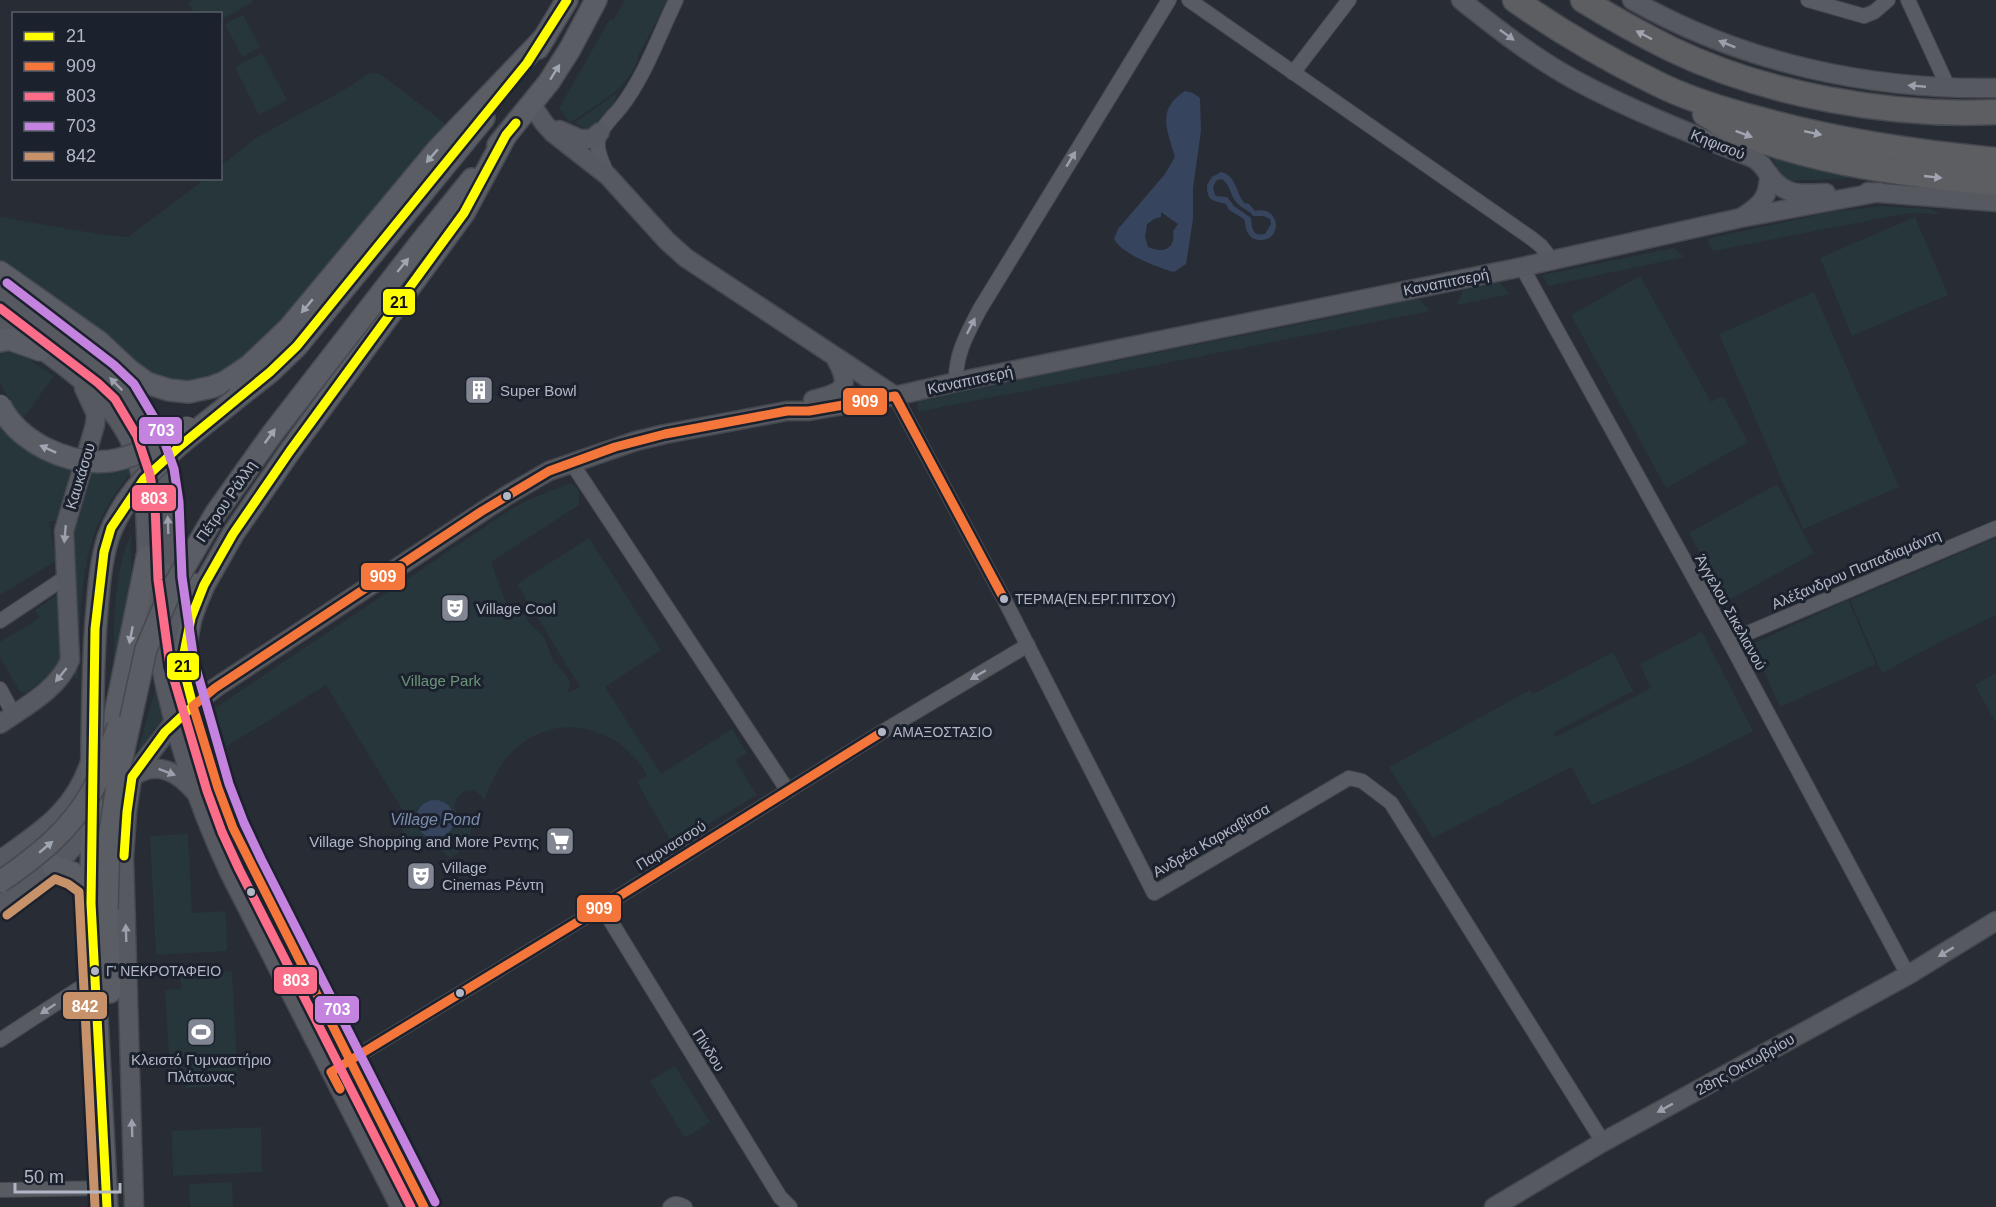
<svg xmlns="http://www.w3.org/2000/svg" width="1996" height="1207" font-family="Helvetica,sans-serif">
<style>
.green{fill:#26363a}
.water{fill:#37445e;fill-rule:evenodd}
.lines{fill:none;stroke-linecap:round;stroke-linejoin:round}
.street-casing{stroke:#44474d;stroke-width:16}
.secondary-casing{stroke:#44474d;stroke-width:21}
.primary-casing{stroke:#464951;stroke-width:24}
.highway-casing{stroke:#45484f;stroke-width:27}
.street{stroke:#585b62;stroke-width:14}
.secondary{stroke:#575960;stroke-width:18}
.primary{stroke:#5a5d64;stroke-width:21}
.highway{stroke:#5c5e62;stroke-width:24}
.primary-bridge-casing{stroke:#464951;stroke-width:24;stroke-linecap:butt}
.primary-bridge{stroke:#5a5d64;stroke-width:21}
.bus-1-casing{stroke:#1c212e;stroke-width:14}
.bus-2-casing{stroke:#1c212e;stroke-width:14}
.bus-3-casing{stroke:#1c212e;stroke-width:14}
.bus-4-casing{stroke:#1c212e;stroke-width:14}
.bus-5-casing{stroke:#1c212e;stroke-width:14}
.bus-1{stroke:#ff0;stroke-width:9}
.bus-2{stroke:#f5763a;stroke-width:9}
.bus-3{stroke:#fb6d88;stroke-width:9}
.bus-4{stroke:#c483df;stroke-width:9}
.bus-5{stroke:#c7916a;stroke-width:9}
.oneway{fill:#9ba0ac}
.oneway2{fill:#a1a5b1}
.oneway3{fill:#a0a5b2}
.oneway4{fill:#9ca0ac}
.bus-dot{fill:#b2b7c5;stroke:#1c212e;stroke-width:2}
.labels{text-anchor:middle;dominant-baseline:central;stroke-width:6;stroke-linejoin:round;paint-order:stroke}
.bus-label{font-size:14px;fill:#b2b7c5;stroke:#1c212e;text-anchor:start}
.street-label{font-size:15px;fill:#b2b7c5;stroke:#1c212e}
.poi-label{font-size:15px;fill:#b2b7c5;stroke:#1c212e;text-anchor:start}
.park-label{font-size:15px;fill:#6a9579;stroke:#1c212e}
.water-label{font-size:16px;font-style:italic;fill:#7b8bac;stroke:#1c212e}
.line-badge{stroke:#1c212e;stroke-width:2}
.badge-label{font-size:16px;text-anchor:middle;font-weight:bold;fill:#fff}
.pale-badge-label{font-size:16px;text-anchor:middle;font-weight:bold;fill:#111}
</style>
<rect width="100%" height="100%" fill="#282c34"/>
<g class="green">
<polygon points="193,0 252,0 253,2 221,20 220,14 194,13 188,2"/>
<path d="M625,0H668L639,54C633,88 596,104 570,123L559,108L610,19L613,20Z"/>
<polygon points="243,15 260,47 242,57 225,24"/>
<polygon points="262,53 287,100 259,115 235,67"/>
<polygon points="379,73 447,125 323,275 256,349 207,383 161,381 0,263 0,217 105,235 128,237 205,179 220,178 221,166 254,139 344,90 368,74"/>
<polygon points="617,93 616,98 599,129 585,129 574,123"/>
<polygon points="1770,155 1856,177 1854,178 1788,181 1782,175"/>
<polygon points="1882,206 1930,209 1942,214 1908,213 1713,251 1707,239 1831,212"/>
<polygon points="1915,217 1948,295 1852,336 1820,258"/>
<polygon points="1674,248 1684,257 1548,286 1542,275"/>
<polygon points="1640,276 1711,402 1723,396 1748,442 1666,488 1571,315"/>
<polygon points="1499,282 1510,294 1457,305 1463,290"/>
<polygon points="1814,292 1899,487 1803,529 1719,334"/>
<path d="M1417,297L1430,311L918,412C916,402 918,399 928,395L1095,365L1335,317Z"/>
<polygon points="0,350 15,350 54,376 21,421 14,410 0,382"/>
<polygon points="0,420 76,466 60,520 49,522 56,561 0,595"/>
<path d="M128,464L135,468C116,490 99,516 91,544C79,585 80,635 78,678H75L77,616L68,544L88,468Z"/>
<path d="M571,483L579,490V505L491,562L506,603L524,614L528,622L544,637L553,660L567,676L570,684L567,693L580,687L517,584L589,538L661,650L605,687L661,774L732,729L747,753L735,760L757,795L673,845L637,782L647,775C618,725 555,709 511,753C498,766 491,784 484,801C469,771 435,813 471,821C473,839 463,849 450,859C439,846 426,839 409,847L403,832V811L326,685L219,751L212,710L511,509L528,500Z"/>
<polygon points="1777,484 1814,553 1727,601 1689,533"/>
<path d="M131,534L132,593L115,664L113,663C115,620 113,574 131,534Z"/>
<polygon points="1996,538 1996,615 1942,641 1882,673 1850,600"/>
<polygon points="59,594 62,656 56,670 25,694 19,690 0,657 0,642 40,618 35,610"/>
<polygon points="1848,600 1876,664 1780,707 1752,644"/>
<polygon points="1702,632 1753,731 1690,763 1592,805 1571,767 1433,838 1389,767 1530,690 1533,694 1613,652 1633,691 1553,733 1556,737 1651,688 1640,664"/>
<polygon points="1996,673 1996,723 1975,685"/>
<polygon points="156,686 168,720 135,762"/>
<polygon points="188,834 192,913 226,911 227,951 156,955 150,836"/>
<polygon points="232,971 238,1085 186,1088 185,1073 170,1074 165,990 181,989 180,974"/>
<polygon points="675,1066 710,1122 685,1138 650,1081"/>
<polygon points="261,1127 262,1172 173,1176 172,1131"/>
<polygon points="232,1182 233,1207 190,1207 189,1184"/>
</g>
<g class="water">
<path d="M1185,91L1193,93L1200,98L1201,131L1193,188V219L1186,264L1174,272C1156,267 1122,254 1114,239L1118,229L1165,174L1175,157C1167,129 1156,110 1185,91ZM1161,212L1178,224L1173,231C1176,249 1163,254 1148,247L1145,237L1147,224L1154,219L1161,217Z"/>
<path d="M1221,172C1236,175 1236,192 1244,203L1249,204L1255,211C1281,205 1283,241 1260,240C1255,240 1251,238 1248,233C1245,229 1246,224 1244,219L1229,210L1226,204C1213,200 1207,202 1207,185L1212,177ZM1222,179C1231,185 1230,197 1238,204C1243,209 1249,210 1253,216H1263L1270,219L1271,224L1265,234C1252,237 1252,228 1251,218L1234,206L1227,197L1216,196C1212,190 1213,185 1217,180Z"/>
<circle cx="435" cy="819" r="19"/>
</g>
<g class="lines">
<g class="street-casing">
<g id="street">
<polyline points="1189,0 1531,238 1541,246 1552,260"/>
<polyline points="1808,0 1864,16 1874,12 1888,0"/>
<polyline points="1908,0 1949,89"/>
<polyline points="1293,73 1349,0"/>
<path d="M608,176C604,165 596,153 598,141C600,128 613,117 621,107C645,76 659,35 676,0"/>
<polyline points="1522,267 1729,641 1908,975"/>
<path d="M956,382C955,354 968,332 980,309L1169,0"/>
<polyline points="895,396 1004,599 1154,893 1349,778 1362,781 1391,803 1603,1142"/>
<polyline points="571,462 788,791"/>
<polyline points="0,621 66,577"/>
<polyline points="1729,641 1996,528"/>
<polyline points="0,689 14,715"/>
<polyline points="602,907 780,1197 790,1207"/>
<polyline points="0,1040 95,978"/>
<polyline points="331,1072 602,907 882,732 1028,645"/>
<polyline points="0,1190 106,1188"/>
<path d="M670,1207C675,1202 679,1204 685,1207"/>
</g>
</g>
<g class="secondary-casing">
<g id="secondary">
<path d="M1461,0C1496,28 1533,57 1573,79C1630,110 1692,134 1753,158C1761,162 1764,168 1769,175C1786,197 1801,194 1826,193"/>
<path d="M1632,0C1743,63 1869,90 1996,88"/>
<polyline points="531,104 544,123 553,133 608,176 667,241 686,258 895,396"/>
<polyline points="559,130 580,139 592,139 600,132"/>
<polyline points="1868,192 1996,202"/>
<path d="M1744,216C1762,204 1769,197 1769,174"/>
<polyline points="0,293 106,374 124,391 148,431 162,472 167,504 170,578 182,663 193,706 218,788 233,828 250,864 424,1207"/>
<path d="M0,320C46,354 103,386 129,439C147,477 145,519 147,560C148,584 151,608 155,632C167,713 195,800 230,874L400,1207"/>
<path d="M813,400C844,392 852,388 835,357"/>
<path d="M0,724C24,707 59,689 70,660L64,531L95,425L96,414L84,388"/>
<path d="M134,776C157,760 178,772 195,792"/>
<polyline points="132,778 127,812 124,858 134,1207"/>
<polyline points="114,800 175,721 215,688 506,496 549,471 636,441 665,434 787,411 809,411 895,396 956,382 1522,267 1740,218 1880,192"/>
<path d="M0,860C41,831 74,811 90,762"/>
<polyline points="0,905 68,853 96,822"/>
<polyline points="1494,1207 1603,1142 1908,975 1996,921"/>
</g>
</g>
<g class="primary-casing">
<g id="primary">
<polyline points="538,48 567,0"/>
<polyline points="498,145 549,82 570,49 596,0"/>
<polyline points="421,242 472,179"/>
<polyline points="0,272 98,341 129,370 147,383 169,390 189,392 212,387 225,382 249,366 289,328 438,149 545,37"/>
<polyline points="0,341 9,339 40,350"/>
<polyline points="237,398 270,372 297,346 484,118"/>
<path d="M147,557C161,578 179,585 204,585"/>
<polyline points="182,663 191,618 196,604 204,585 233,534 290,451 464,213 506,135"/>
<polyline points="92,742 91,903 107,1207"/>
<polyline points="109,744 147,557"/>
<polyline points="53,866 73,873 91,885"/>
<polyline points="107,909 110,992"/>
</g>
</g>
<g class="highway-casing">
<g id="highway">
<path d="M1515,0C1559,31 1607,59 1656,83C1688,99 1724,110 1759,119C1837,141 1916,152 1996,160"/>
<path d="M1583,0C1612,18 1641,34 1671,49C1766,95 1891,117 1996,112"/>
<path d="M1705,114C1716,120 1728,129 1741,133C1822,165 1910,175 1996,183"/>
</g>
</g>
<use href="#street" class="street"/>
<use href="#secondary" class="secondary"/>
<use href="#primary" class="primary"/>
<use href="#highway" class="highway"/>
<g class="primary-bridge-casing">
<g id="primary-bridge">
<path d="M0,405C18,442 68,466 110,461C138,457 163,441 187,427"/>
<path d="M92,742C93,698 93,654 97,610C99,585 101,561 108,538C114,521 124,504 135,490C163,454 202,427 237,398"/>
<path d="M0,882C36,857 70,831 92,791C103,771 110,748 118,727"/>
<polyline points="107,909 109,838 119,772 146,649 171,590 216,513 272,434 421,242"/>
</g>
</g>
<use href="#primary-bridge" class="primary-bridge"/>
<g class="bus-1-casing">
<g id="bus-1">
<polyline points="124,856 127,812 132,777 165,732 193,706 182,663 191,618 204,585 233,534 290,451 464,213 506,135 516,123"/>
<polyline points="107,1207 91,903 95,629 104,552 111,528 144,479 180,446 270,372 297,346 527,63 567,0"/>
</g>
</g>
<g class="bus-2-casing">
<g id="bus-2">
<polyline points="340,1089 331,1072 602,907 882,732"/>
<polyline points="424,1207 233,828 218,788 193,706 215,688 482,511 549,471 615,447 665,434 787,411 809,411 895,396 1004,599"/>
</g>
</g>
<g class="bus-3-casing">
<polyline id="bus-3" points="0,308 98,383 115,399 137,436 150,475 155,505 158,580 170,666 207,791 222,832 239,869 411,1207"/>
</g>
<g class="bus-4-casing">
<polyline id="bus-4" points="7,283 114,365 134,384 159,426 174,469 179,502 182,577 194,661 229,784 244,823 261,859 435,1202"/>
</g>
<g class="bus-5-casing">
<polyline id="bus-5" points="7,915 55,879 68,884 79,892 95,1207"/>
</g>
<use href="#bus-1" class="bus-1"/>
<use href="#bus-2" class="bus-2"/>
<use href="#bus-3" class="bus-3"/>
<use href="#bus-4" class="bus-4"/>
<use href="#bus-5" class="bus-5"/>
</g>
<defs><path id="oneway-solid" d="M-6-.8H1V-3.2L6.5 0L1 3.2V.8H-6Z" transform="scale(1.5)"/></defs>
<g class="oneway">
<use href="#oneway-solid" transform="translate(1507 35) rotate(36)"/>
<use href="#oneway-solid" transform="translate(1727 44) rotate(-158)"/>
<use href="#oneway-solid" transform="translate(1917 86) rotate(-175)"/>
<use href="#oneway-solid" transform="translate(116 384) rotate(-135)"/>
<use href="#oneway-solid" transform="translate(168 525) rotate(-92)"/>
<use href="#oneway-solid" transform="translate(65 534) rotate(95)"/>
<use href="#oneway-solid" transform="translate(61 675) rotate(129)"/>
<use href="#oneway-solid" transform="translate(167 772) rotate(21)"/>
<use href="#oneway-solid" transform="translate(126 933) rotate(-92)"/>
<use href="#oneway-solid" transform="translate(1946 952) rotate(149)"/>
<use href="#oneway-solid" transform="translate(1665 1108) rotate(151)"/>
<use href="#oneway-solid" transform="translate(132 1128) rotate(-92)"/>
</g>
<g class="oneway2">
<use href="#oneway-solid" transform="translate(1644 35) rotate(-152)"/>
<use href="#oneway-solid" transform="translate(1813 133) rotate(12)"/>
<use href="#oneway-solid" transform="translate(1744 134) rotate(21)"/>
<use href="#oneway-solid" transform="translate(1933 177) rotate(6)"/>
</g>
<g class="oneway3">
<use href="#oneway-solid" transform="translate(555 72) rotate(-58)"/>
<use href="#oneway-solid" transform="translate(432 156) rotate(131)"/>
<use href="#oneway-solid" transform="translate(403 265) rotate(-51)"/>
<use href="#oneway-solid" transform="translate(307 306) rotate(130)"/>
<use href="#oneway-solid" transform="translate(270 436) rotate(-54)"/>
<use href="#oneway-solid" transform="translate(48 449) rotate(-156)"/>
<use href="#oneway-solid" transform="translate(131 635) rotate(101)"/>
<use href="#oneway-solid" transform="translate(46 847) rotate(-40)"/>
</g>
<g class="oneway4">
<use href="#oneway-solid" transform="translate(1071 159) rotate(-59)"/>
<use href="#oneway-solid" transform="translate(971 326) rotate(-63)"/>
<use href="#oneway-solid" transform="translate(978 675) rotate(149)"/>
<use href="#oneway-solid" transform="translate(48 1009) rotate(147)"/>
</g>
<defs>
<g id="building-square" transform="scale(1.5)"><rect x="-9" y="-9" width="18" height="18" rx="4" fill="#828692" stroke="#1c212e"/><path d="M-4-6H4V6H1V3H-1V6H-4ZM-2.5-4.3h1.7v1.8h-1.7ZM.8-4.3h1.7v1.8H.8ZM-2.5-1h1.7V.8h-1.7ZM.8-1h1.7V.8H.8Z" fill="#fff"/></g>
<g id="theatre-square" transform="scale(1.5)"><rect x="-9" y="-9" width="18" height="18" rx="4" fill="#828692" stroke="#1c212e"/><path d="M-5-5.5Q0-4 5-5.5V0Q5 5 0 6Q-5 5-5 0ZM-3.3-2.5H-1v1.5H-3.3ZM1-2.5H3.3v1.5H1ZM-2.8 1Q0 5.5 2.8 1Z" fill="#fff"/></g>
<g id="supermarket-square" transform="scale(1.5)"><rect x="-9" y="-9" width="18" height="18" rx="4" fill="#828692" stroke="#1c212e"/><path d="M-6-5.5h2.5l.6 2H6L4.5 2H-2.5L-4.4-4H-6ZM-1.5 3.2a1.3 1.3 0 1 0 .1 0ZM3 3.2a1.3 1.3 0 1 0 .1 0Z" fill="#fff"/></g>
<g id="stadium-square" transform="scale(1.5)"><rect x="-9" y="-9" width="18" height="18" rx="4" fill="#828692" stroke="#1c212e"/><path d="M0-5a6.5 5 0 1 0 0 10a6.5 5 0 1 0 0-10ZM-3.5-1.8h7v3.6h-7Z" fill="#fff"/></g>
</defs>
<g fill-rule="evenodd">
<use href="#building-square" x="479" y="390"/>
<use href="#theatre-square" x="455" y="608"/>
<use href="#supermarket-square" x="560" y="841"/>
<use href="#theatre-square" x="421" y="876"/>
<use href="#stadium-square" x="201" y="1032"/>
</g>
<g class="bus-dot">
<circle cx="507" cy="496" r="5"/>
<circle cx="1004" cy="599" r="5"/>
<circle cx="882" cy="732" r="5"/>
<circle cx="251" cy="892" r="5"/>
<circle cx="95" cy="971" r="5"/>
<circle cx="460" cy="993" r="5"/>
</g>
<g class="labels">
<g class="bus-label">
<text x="1015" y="599">ΤΕΡΜΑ(ΕΝ.ΕΡΓ.ΠΙΤΣΟΥ)</text>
<text x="893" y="732">ΑΜΑΞΟΣΤΑΣΙΟ</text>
<text x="106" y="971">Γ' ΝΕΚΡΟΤΑΦΕΙΟ</text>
</g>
<g class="street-label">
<text transform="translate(1718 144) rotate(22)">Κηφισού</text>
<text transform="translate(1446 282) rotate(-11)">Καναπιτσερή</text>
<text transform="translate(970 380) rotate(-12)">Καναπιτσερή</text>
<text transform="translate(80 476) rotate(-73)">Καυκάσου</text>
<text transform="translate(226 501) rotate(-56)">Πέτρου Ράλλη</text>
<text transform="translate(1856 569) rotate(-23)">Αλέξανδρου Παπαδιαμάντη</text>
<text transform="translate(1731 612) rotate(61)">Άγγελου Σικελιανού</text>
<text transform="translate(1211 840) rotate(-30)">Ανδρέα Καρκαβίτσα</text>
<text transform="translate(671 845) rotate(-32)">Παρνασσού</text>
<text transform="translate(709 1050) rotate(58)">Πίνδου</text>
<text transform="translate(1745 1064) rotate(-29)">28ης Οκτωβρίου</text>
</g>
<g class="poi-label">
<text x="500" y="390">Super Bowl</text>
<text x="476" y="608">Village Cool</text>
<text x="539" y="841" text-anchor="end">Village Shopping and More Ρεντης</text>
<text x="442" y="867">Village<tspan x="442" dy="17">Cinemas Ρέντη</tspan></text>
<text x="201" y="1059" text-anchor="middle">Κλειστό Γυμναστήριο<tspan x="201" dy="17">Πλάτωνας</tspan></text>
</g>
<g class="park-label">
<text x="441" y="680">Village Park</text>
</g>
<g class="water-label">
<text x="435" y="819">Village Pond</text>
</g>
</g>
<g class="line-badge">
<rect x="382" y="288" width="34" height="28" rx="6" fill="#ff0"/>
<rect x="842" y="387" width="46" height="29" rx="6" fill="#f5763a"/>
<rect x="138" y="416" width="45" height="29" rx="6" fill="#c483df"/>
<rect x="131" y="484" width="46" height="28" rx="6" fill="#fb6d88"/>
<rect x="360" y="562" width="46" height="29" rx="6" fill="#f5763a"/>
<rect x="166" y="652" width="34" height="29" rx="6" fill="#ff0"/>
<rect x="576" y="894" width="46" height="29" rx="6" fill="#f5763a"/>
<rect x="273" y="966" width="45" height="29" rx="6" fill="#fb6d88"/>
<rect x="62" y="991" width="46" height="29" rx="6" fill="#c7916a"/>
<rect x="314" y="995" width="46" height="29" rx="6" fill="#c483df"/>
</g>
<g class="badge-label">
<text x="865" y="407">909</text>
<text x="161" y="436">703</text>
<text x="154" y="504">803</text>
<text x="383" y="582">909</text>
<text x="599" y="914">909</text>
<text x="296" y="986">803</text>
<text x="85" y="1012">842</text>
<text x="337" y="1015">703</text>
</g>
<g class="pale-badge-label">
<text x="399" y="308">21</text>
<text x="183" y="672">21</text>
</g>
<rect x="12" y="12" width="210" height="168" fill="#1c212e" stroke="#585d6a" stroke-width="1.5"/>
<rect x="24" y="32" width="30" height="9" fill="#ffff00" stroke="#585d6a" stroke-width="1.5"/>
<text x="66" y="42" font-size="18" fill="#b2b7c5">21</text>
<rect x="24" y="62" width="30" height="9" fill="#f5763a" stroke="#585d6a" stroke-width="1.5"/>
<text x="66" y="72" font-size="18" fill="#b2b7c5">909</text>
<rect x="24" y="92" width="30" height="9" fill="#fb6d88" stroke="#585d6a" stroke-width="1.5"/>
<text x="66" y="102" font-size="18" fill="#b2b7c5">803</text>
<rect x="24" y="122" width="30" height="9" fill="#c483df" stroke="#585d6a" stroke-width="1.5"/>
<text x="66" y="132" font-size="18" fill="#b2b7c5">703</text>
<rect x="24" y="152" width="30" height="9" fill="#c7916a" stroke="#585d6a" stroke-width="1.5"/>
<text x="66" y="162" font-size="18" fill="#b2b7c5">842</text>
<path d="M15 1183v9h105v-9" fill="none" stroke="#b2b7c5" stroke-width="3"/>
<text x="24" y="1183" font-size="18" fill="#b2b7c5" stroke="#1c212e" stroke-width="4.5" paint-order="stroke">50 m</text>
</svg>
